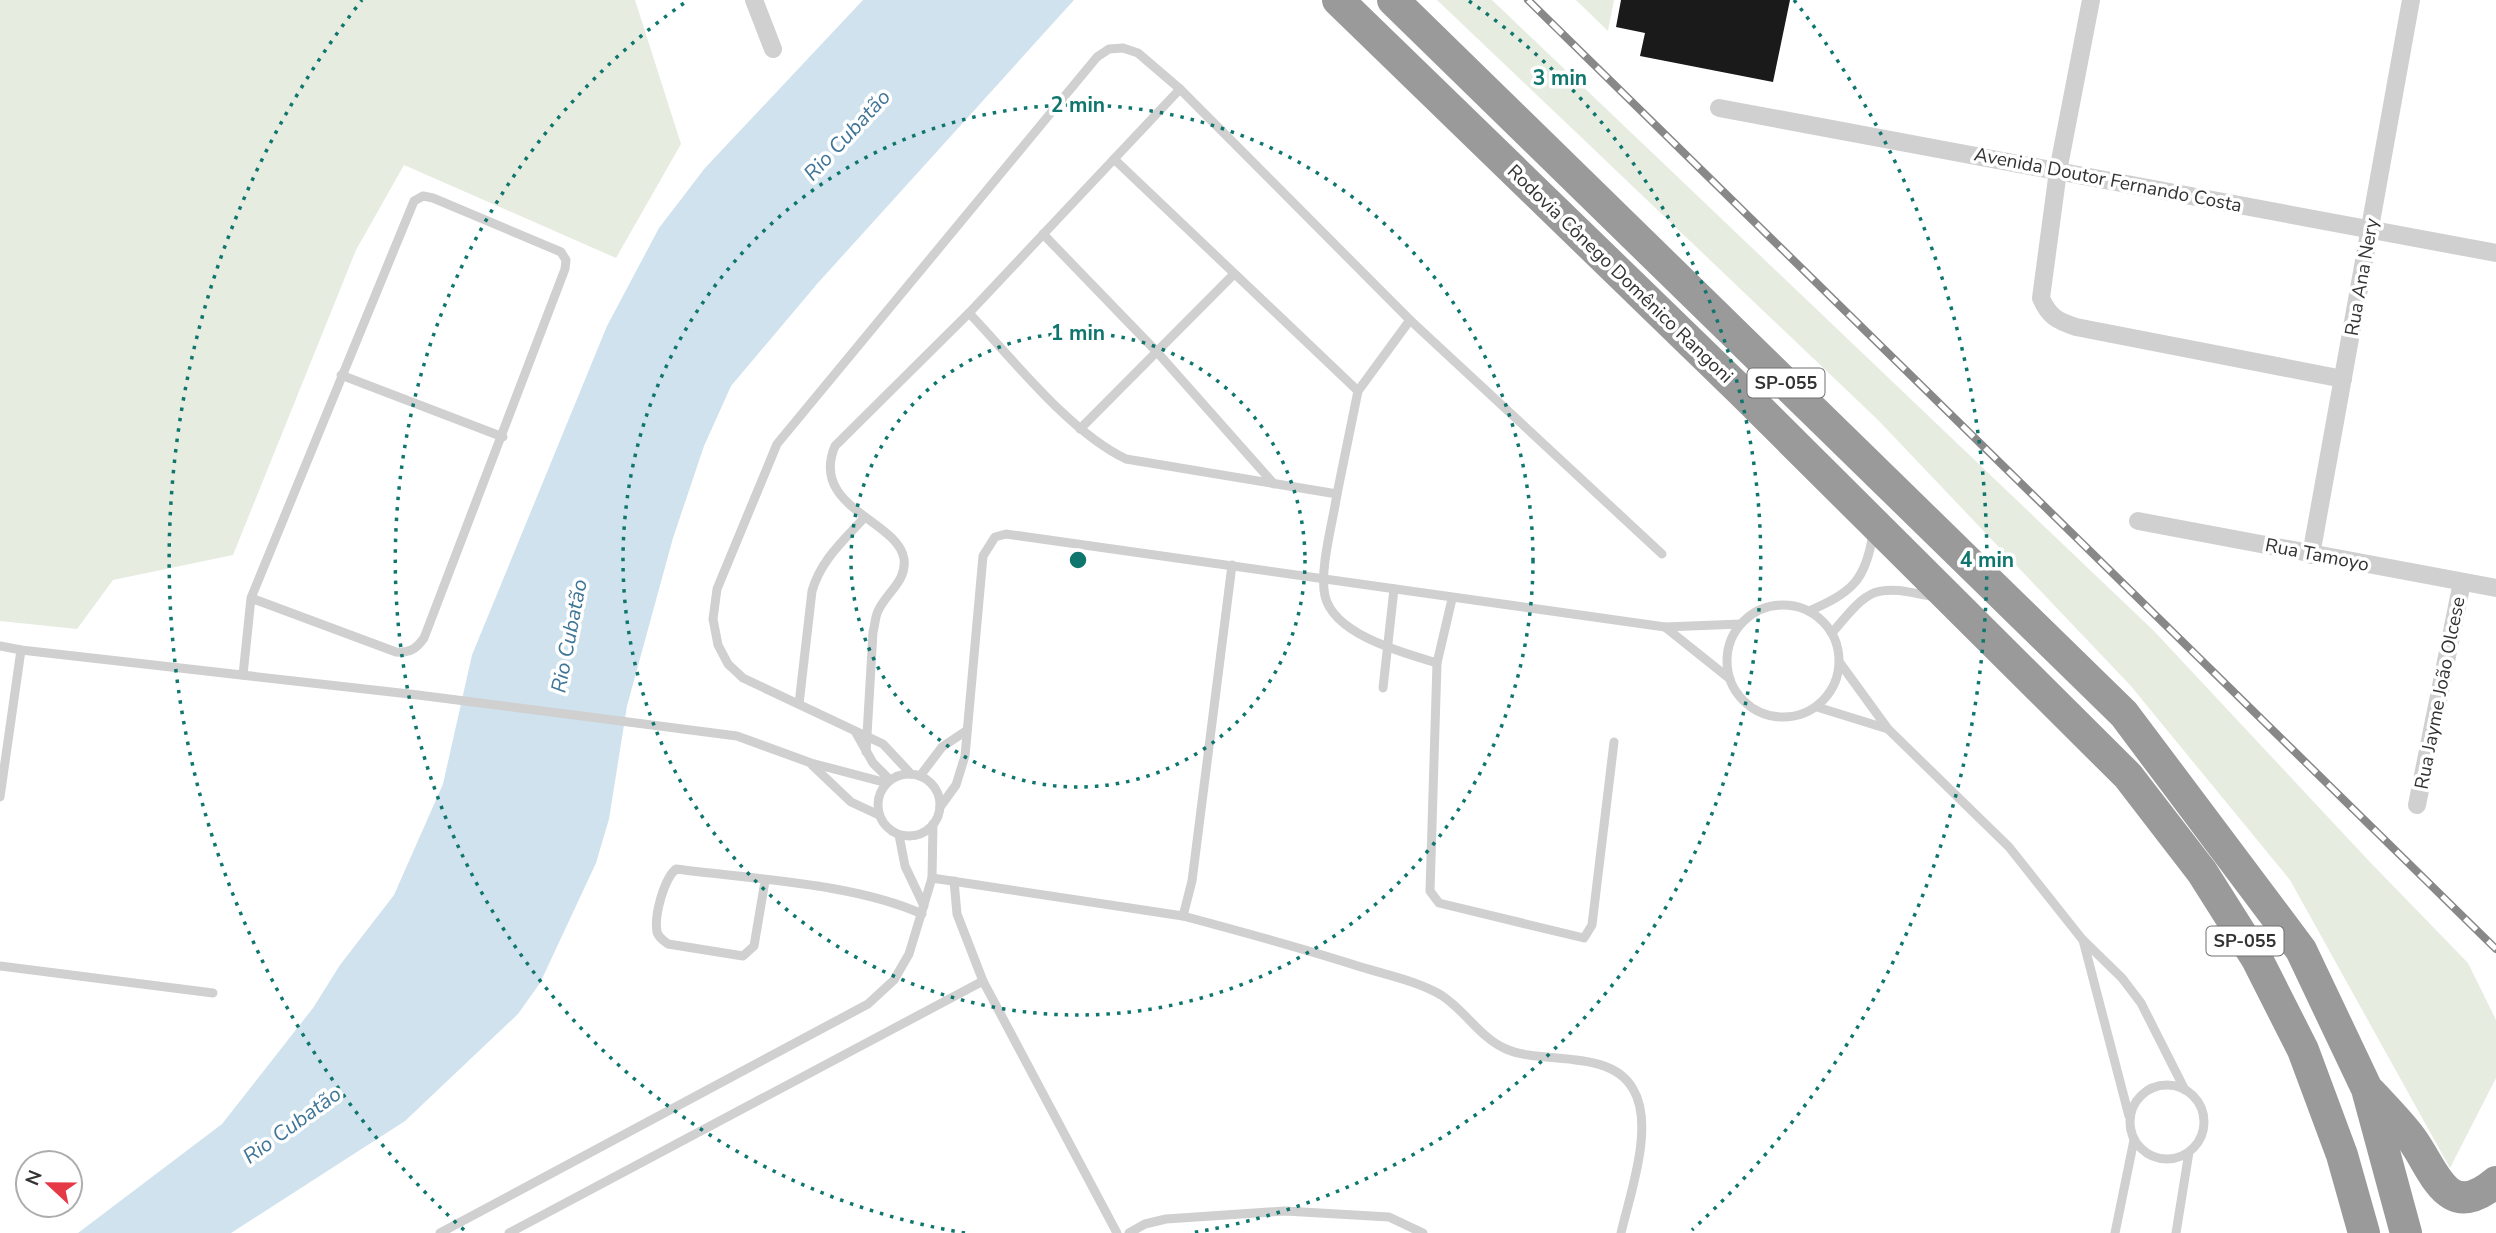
<svg xmlns="http://www.w3.org/2000/svg" width="2496" height="1233" font-family="'Nunito Sans',sans-serif">
<style>
.green{fill:#e6ecdf}
.water{fill:#cfe2ee}
.building{fill:#1a1a1a}
.lines{fill:none;stroke-linecap:round;stroke-linejoin:round}
.lane{stroke:#d0d0d0;stroke-width:9}
.street{stroke:#d0d0d0;stroke-width:18}
.highway{stroke:#9a9a9a;stroke-width:32}
.rail-casing{stroke:#888;stroke-width:8}
.rail{stroke:#fff;stroke-width:5;stroke-dasharray:16;stroke-linecap:butt}
.ring{fill:none;stroke:#0f766e;stroke-width:3.5;stroke-dasharray:3.5 7}
.labels{text-anchor:middle;dominant-baseline:central;stroke-width:7;stroke-linejoin:round;paint-order:stroke}
.shield{fill:#fff;stroke:#707070;stroke-width:2}
.shield-label{font-size:18px;font-weight:bold;fill:#333}
.street-label{font-size:19px;fill:#333;stroke:#fff}
.water-label{font-size:21px;font-style:italic;fill:#3f7597;stroke:#fff}
.centre{fill:#0f766e;stroke:#fff;stroke-width:3.5}
.ring-label{font-size:21px;text-anchor:middle;font-weight:bold;fill:#0f766e;stroke:#fff;stroke-width:7;stroke-linejoin:round;paint-order:stroke}
</style>
<rect width="100%" height="100%" fill="#fff"/>
<g class="green">
<polygon points="0,0 635,0 681,144 616,258 404,165 356,250 233,555 113,580 77,629 0,621"/>
<polygon points="1437,0 1492,0 2154,631 2369,861 2468,963 2496,1020 2496,1078 2450,1168 2290,880 2130,685 1878,420"/>
<polygon points="1576,0 1614,0 1608,31"/>
</g>
<polygon class="water" points="863,0 1074,0 817,284 731,386 704,446 673,538 627,706 609,819 596,863 540,983 518,1014 405,1121 231,1233 78,1233 222,1124 313,1008 340,965 394,895 443,784 472,655 607,326 659,228 705,168"/>
<polygon class="building" points="1621,0 1790,0 1773,82 1640,56 1645,33 1616,27"/>
<g class="lines">
<g class="lane">
<polyline points="1114,159 1358,391"/>
<polyline points="1043,234 1157,352 1274,484"/>
<polyline points="969,313 1180,89"/>
<polyline points="1410,320 1662,554"/>
<polyline points="341,375 503,437"/>
<polyline points="1080,429 1233,275"/>
<polyline points="1452,599 1437,663 1430,891 1439,903 1584,938 1592,925 1614,742"/>
<circle cx="1783" cy="661" r="56"/>
<path d="M1809,611C1852,592 1866,581 1873,533"/>
<polyline points="1665,627 1730,679"/>
<path d="M1832,633C1871,586 1874,584 1934,597"/>
<polyline points="0,646 21,650"/>
<polyline points="1840,663 1888,729 2009,847 2082,939 2122,978 2141,1003 2185,1090"/>
<path d="M243,675L251,598L414,201L423,196L433,198L561,252L566,260L565,269L424,638C416,649 410,653 396,652L251,598"/>
<polyline points="1383,688 1394,589"/>
<path d="M799,704L812,591C821,560 843,541 864,518"/>
<polyline points="1817,707 1888,729"/>
<polyline points="855,731 873,763 890,780"/>
<path d="M866,752L873,632C875,625 875,617 878,611C886,593 907,581 904,559C898,520 809,508 835,446L969,313C1013,359 1069,432 1126,459L1337,494C1333,522 1319,570 1325,596C1334,635 1404,653 1437,663"/>
<polyline points="812,765 851,802 879,815"/>
<polyline points="911,774 883,744 743,678 728,664 718,645 713,619 717,589 777,444 1097,57 1109,49 1123,48 1138,53 1180,89 1410,320 1358,391 1337,494"/>
<circle cx="909" cy="805" r="31"/>
<polyline points="920,776 942,747 966,731"/>
<polyline points="0,797 21,650 418,695 737,736 811,763 887,783"/>
<polyline points="940,807 956,785 965,756 983,556 995,537 1006,534 1665,627 1741,624"/>
<polyline points="899,835 905,866 924,906"/>
<polyline points="932,878 1183,916 1192,881 1232,565"/>
<path d="M765,881L754,946L743,956L668,944C664,941 658,937 657,932C654,915 664,879 676,869C751,879 854,883 922,914"/>
<polyline points="954,881 957,914 983,981 1117,1233"/>
<path d="M1183,916C1243,932 1302,948 1361,967C1387,975 1417,981 1441,995C1465,1010 1480,1038 1506,1049C1542,1065 1610,1048 1633,1089C1655,1125 1630,1194 1621,1233"/>
<polyline points="2083,940 2129,1116"/>
<polyline points="0,966 213,993"/>
<circle cx="2167" cy="1122" r="37"/>
<polyline points="440,1233 868,1004 894,980 909,954 932,878 933,824"/>
<polyline points="509,1233 983,981"/>
<polyline points="1129,1233 1145,1224 1166,1219 1285,1211 1389,1217 1423,1233"/>
<polyline points="2115,1233 2134,1140"/>
<polyline points="2176,1233 2189,1152"/>
</g>
<g class="street">
<polyline points="754,0 773,49"/>
<path d="M2091,0L2058,171L2041,298C2049,317 2058,321 2076,327L2343,379"/>
<polyline points="1719,108 2496,253"/>
<polyline points="2138,521 2496,588"/>
<polyline points="2311,555 2411,0"/>
<polyline points="2417,805 2462,582"/>
</g>
<g class="highway">
<polyline points="1338,0 1741,391 2128,776 2202,872 2257,959 2303,1050 2342,1155 2364,1233"/>
<polyline points="1393,0 2124,714 2301,950 2367,1089 2406,1233"/>
<path d="M2371,1093C2384,1107 2399,1122 2411,1138C2435,1170 2446,1224 2496,1182"/>
</g>
<g class="rail-casing">
<polyline id="rail" points="1528,0 2496,949"/>
</g>
<use href="#rail" class="rail"/>
</g>
<g class="ring">
<circle cx="1078" cy="560" r="227"/>
<circle cx="1078" cy="560" r="455"/>
<path d="M965 1233A682 682 0 0 1 687 1M1469 1A682 682 0 0 1 1191 1233"/>
<path d="M464 1230A909 909 0 0 1 362 0M1794 0A909 909 0 0 1 1692 1230"/>
</g>
<g class="labels">
<g class="shield">
<rect x="1747.5" y="368.5" width="77" height="29" rx="5"/>
<rect x="2206.5" y="926.5" width="77" height="29" rx="5"/>
</g>
<g class="shield-label">
<text x="1786" y="383">SP-055</text>
<text x="2245" y="941">SP-055</text>
</g>
<g class="street-label">
<text transform="translate(2108 180) rotate(11)">Avenida Doutor Fernando Costa</text>
<text transform="translate(1620 274) rotate(44)">Rodovia Cônego Domênico Rangoni</text>
<text transform="translate(2362 277) rotate(-80)">Rua Ana Nery</text>
<text transform="translate(2317 555) rotate(11)">Rua Tamoyo</text>
<text transform="translate(2440 693) rotate(-79)">Rua Jayme João Olcese</text>
</g>
<g class="water-label">
<text transform="translate(847 135) rotate(-47)">Rio Cubatão</text>
<text transform="translate(569 636) rotate(-79)">Rio Cubatão</text>
<text transform="translate(292 1125) rotate(-36)">Rio Cubatão</text>
</g>
</g>
<circle cx="1078" cy="560" r="10" class="centre"/>
<g class="ring-label">
<text x="1560" y="85">3 min</text>
<text x="1078" y="112">2 min</text>
<text x="1078" y="340">1 min</text>
<text x="1987" y="567">4 min</text>
</g>
<g transform="translate(49 1184) rotate(292)"><circle r="33" fill="#ffffff" stroke="#adadad" stroke-width="2"/>
<path d="M0-5L12 26L0 18L-12 26Z" fill="#e63946"/>
<text y="-10" font-size="19" font-weight="bold" text-anchor="middle" fill="#333333">N</text>
</g>
</svg>
